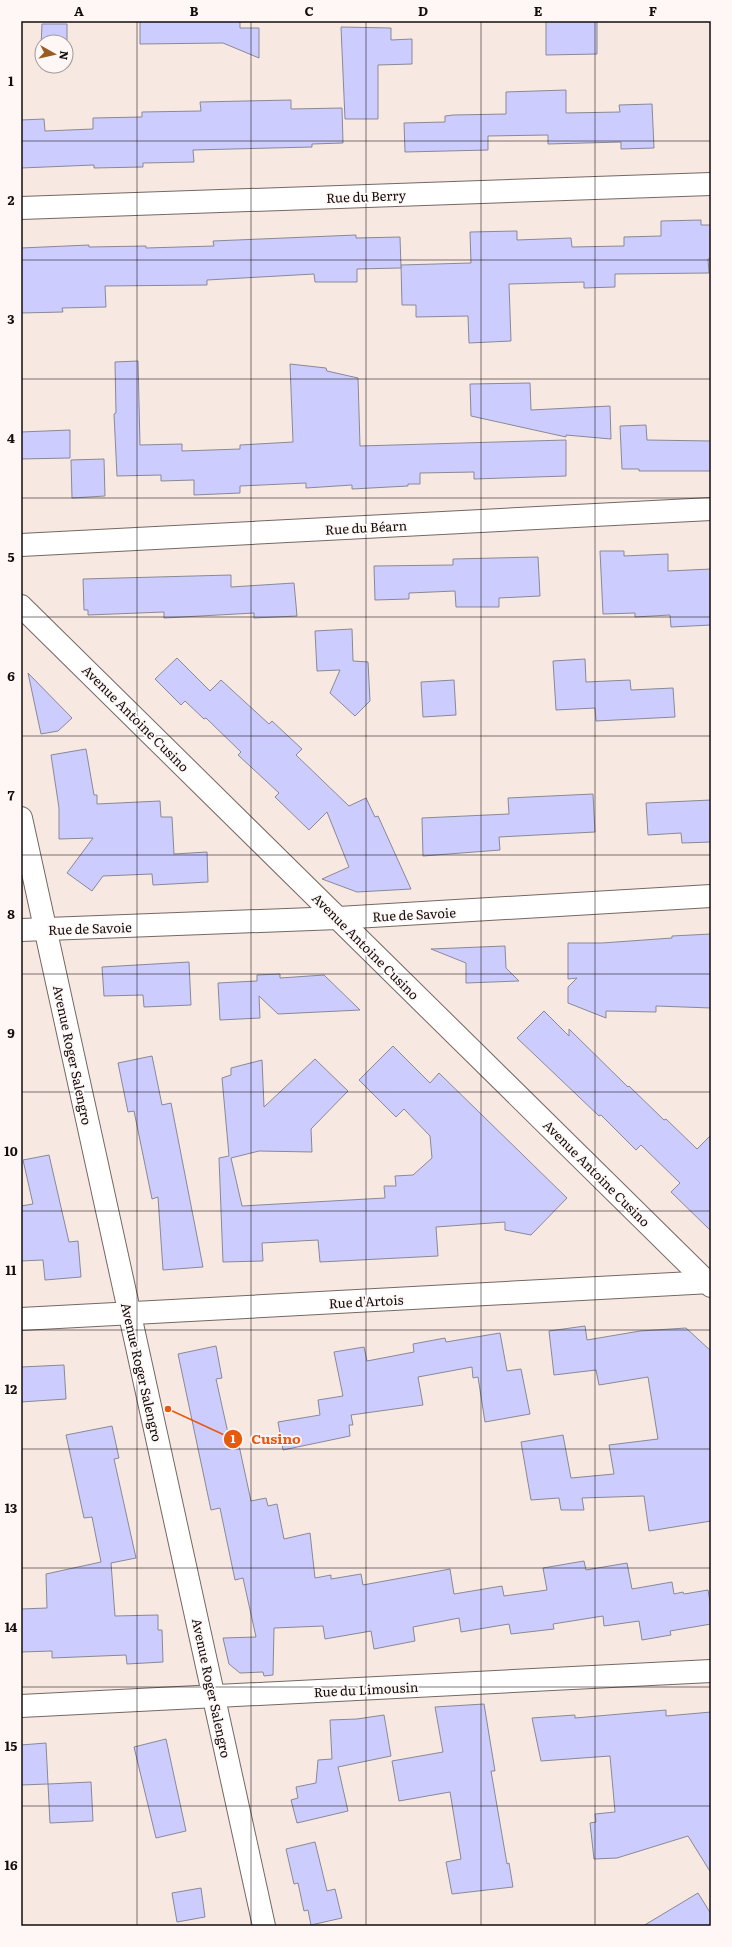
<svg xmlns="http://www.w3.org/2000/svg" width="732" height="1947" font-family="Literata,serif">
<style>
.building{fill:#cdccfe;stroke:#898996}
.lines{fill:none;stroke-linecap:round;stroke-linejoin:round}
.street-casing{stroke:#756863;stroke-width:24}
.street{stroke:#fff;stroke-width:22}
.grid{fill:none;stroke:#120d0c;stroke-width:1;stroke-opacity:0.55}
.labels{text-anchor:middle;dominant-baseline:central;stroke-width:3.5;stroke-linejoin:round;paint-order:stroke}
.street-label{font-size:13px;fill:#120d0c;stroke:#fef7f5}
.leader{fill:none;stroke:#e8590c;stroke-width:1.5}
.callout-dot{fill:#e8590c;stroke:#fef7f5;stroke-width:1.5}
.mark-label{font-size:12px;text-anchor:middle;font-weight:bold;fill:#fff}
.callout-label{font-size:14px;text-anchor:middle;font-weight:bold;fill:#e8590c;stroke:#fef7f5;stroke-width:3.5;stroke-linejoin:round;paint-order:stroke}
.neatline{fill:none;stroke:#120d0c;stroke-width:1.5}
.grid-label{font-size:13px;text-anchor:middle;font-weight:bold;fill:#120d0c}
</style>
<rect width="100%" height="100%" fill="#f8e8e2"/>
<g class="building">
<polygon points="140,21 240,21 240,28 259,28 259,58 223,43 140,44"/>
<polygon points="546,21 597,21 597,54 546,55"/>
<polygon points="42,24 67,24 67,46 66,42 42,42 41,46"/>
<polygon points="341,27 391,28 391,40 412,39 412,64 378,65 378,119 345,119"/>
<polygon points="566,90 566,113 620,112 619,105 652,104 654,148 621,149 621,142 548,144 548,135 488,136 488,150 405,152 404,123 445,122 445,116 453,115 506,114 506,92"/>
<polygon points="291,100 291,109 342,108 343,143 312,144 312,147 193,150 194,162 143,163 143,167 94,168 94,165 21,168 21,120 44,119 45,131 93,129 93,118 142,117 142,112 201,111 200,102"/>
<polygon points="701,220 701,225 711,225 711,258 708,259 709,273 615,274 615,287 584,288 584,282 509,284 511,341 469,343 468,316 416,317 416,305 402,305 401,265 471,263 470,232 517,231 517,240 571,238 572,247 624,246 624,237 661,236 661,221"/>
<polygon points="356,235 356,238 400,237 401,268 357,269 357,282 315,282 314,274 207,280 207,285 105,286 106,307 62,308 63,312 21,313 21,248 89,245 89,247 146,246 146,248 214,246 213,241"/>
<polygon points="138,361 140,445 182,444 182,451 240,449 240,445 293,442 290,364 326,368 327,371 358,378 360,446 566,440 566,476 474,479 474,472 420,473 420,484 408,484 408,486 352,489 352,485 306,488 306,483 240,486 240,493 194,495 194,480 161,481 161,475 117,476 114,414 116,413 115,362"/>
<polygon points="530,383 531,410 610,406 611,439 566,435 566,437 471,416 470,384"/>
<polygon points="646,425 647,440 711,441 711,471 639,471 639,469 622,469 620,426"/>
<polygon points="70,430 70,458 21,459 21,432"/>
<polygon points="104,459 105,496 72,498 71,460"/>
<polygon points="600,551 624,551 624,556 668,554 668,571 711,569 711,625 671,627 670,615 635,617 635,613 603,614"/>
<polygon points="538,557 540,596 499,598 499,607 456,607 455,591 409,593 409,599 375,600 374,566 453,565 453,559"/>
<polygon points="231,575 231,587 294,583 297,616 254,618 254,613 164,618 164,612 88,615 88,610 84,610 83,579"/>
<polygon points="352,629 353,661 368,662 370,701 355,716 330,693 340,670 317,671 315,631"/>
<polygon points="177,658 210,691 221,680 269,724 272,721 302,749 296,755 349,806 366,798 375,817 378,816 411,889 357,892 322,879 349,867 327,812 309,830 275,797 279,793 238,755 241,752 206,718 204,719 185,701 181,705 155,679"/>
<polygon points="585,659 586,682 630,680 631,690 673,688 675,717 596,721 595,708 556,710 553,661"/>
<polygon points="28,673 72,718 58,731 41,734"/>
<polygon points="454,680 456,715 423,717 421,682"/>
<polygon points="86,749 94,795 97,795 97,804 160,801 161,817 172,817 174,854 207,852 208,882 153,885 152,874 103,876 92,891 67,873 93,838 59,839 59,808 51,755"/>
<polygon points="593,794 595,832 499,837 500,850 423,856 422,818 509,814 508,798"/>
<polygon points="711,800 711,842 682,843 681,833 648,835 646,803"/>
<polygon points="711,934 711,1008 656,1006 656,1012 606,1011 606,1018 568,1003 568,987 577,978 568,979 568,943 602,943 672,938 672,936"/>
<polygon points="505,946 506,968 519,981 466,983 466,963 431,949"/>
<polygon points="189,962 191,1005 144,1007 143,995 104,996 102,967"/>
<polygon points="280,974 280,978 324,975 360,1010 278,1014 259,996 260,1018 220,1020 218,983 257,981 257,975"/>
<polygon points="544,1011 569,1036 569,1029 628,1087 629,1086 664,1120 666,1119 697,1149 711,1135 711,1231 671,1192 680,1183 641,1145 636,1150 601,1115 599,1116 517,1038"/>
<polygon points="393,1046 430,1083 439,1073 567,1198 531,1235 505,1230 505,1222 436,1227 438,1256 320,1262 318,1240 262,1243 263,1261 223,1262 219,1158 229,1156 222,1078 231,1075 231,1068 262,1060 264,1107 315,1059 348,1091 311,1129 312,1152 259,1151 231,1158 242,1206 385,1198 384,1186 396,1186 395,1176 413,1175 432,1158 430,1136 404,1109 396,1117 359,1080"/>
<polygon points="152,1056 162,1105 171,1103 203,1267 163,1270 158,1197 152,1199 134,1111 128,1112 118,1063"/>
<polygon points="49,1155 69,1242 78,1241 81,1277 45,1280 43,1260 21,1261 21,1206 33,1204 23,1160"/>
<polygon points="585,1326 587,1340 640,1331 686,1328 711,1351 711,1521 649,1531 644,1496 582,1498 584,1510 561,1510 559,1498 531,1500 521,1442 563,1435 571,1478 614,1474 609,1445 658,1439 648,1377 599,1385 596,1370 554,1375 549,1331"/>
<polygon points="500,1333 507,1371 521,1369 530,1414 485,1422 478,1377 473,1378 472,1367 418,1377 423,1405 351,1415 353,1425 349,1425 350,1436 283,1450 278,1422 320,1415 318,1400 343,1396 334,1352 364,1347 367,1361 414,1352 413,1344 445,1338 446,1342"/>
<polygon points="216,1346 222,1378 216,1379 230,1442 238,1441 251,1501 266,1498 268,1506 277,1504 284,1539 310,1533 315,1578 331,1575 331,1579 361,1574 363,1585 450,1569 454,1594 502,1586 504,1596 547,1590 543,1568 584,1561 586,1570 627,1563 632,1589 672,1582 674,1594 683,1592 684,1594 708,1590 711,1607 711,1624 670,1631 671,1635 642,1640 639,1621 604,1626 603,1616 553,1624 554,1629 511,1634 509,1624 461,1632 459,1618 413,1627 415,1641 374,1649 371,1631 325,1639 323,1626 274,1628 273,1675 264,1676 263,1672 240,1673 229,1664 223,1638 256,1637 243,1578 235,1580 220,1508 211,1510 178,1354"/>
<polygon points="64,1365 66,1399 21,1402 21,1367"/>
<polygon points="112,1426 119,1458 114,1459 136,1558 111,1563 115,1616 158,1615 158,1630 162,1630 163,1662 127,1664 126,1655 52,1658 52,1651 21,1652 21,1609 47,1608 46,1574 101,1562 92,1517 84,1518 66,1435"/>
<polygon points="484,1704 495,1771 491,1771 507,1864 509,1863 513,1887 452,1894 446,1862 461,1859 450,1792 399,1801 392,1761 443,1752 435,1707"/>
<polygon points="666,1710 666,1716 711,1712 711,1873 688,1836 617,1858 594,1859 590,1823 596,1822 595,1814 615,1812 610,1756 541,1761 532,1718 575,1715 575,1718"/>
<polygon points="384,1715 391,1756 338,1767 348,1811 297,1823 291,1800 298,1798 296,1787 316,1783 318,1760 332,1759 330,1720 357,1719"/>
<polygon points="166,1739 186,1831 156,1838 134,1747"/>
<polygon points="46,1743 48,1784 21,1785 21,1745"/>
<polygon points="91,1782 93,1821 50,1823 48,1784"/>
<polygon points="315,1842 327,1891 335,1889 342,1918 311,1925 308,1910 304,1911 298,1883 294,1884 286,1849"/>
<polygon points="201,1888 205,1917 177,1922 172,1893"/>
<polygon points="698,1893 711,1914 711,1926 643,1926"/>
</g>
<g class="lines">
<g class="street-casing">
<g id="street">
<polyline points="21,208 711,184"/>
<polyline points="21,545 711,509"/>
<polyline points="21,606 711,1286"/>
<polyline points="21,818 264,1926"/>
<polyline points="21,930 338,918 711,896"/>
<polyline points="21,1319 711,1282"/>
<polyline points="21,1706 711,1671"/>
</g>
</g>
<use href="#street" class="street"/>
</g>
<path class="grid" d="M137,21V1926M251,21V1926M366,21V1926M481,21V1926M595,21V1926M21,141H711M21,260H711M21,379H711M21,498H711M21,617H711M21,736H711M21,855H711M21,974H711M21,1092H711M21,1211H711M21,1330H711M21,1449H711M21,1568H711M21,1687H711M21,1806H711"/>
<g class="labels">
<g class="street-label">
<text transform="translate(366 196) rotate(-2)">Rue du Berry</text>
<text transform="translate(366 527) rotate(-3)">Rue du Béarn</text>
<text transform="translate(136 718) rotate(45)">Avenue Antoine Cusino</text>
<text transform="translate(414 914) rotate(-3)">Rue de Savoie</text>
<text transform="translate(90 928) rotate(-2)">Rue de Savoie</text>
<text transform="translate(366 946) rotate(45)">Avenue Antoine Cusino</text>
<text transform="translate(73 1055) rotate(78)">Avenue Roger Salengro</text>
<text transform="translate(597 1173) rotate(45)">Avenue Antoine Cusino</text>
<text transform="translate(366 1301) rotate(-3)">Rue d'Artois</text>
<text transform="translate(142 1372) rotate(77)">Avenue Roger Salengro</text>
<text transform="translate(212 1688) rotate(78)">Avenue Roger Salengro</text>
<text transform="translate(366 1689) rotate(-3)">Rue du Limousin</text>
</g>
</g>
<path class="leader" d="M168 1409L233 1439"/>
<g class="callout-dot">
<circle cx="168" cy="1409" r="4"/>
<circle cx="233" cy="1439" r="10"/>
</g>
<g class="mark-label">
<text x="233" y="1443">1</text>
</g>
<g class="callout-label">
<text x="276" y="1444">Cusino</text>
</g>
<rect width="732" height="1947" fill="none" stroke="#fef7f5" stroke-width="44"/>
<g transform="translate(54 54) rotate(98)"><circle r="19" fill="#fef7f5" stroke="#a09998"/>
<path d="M0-3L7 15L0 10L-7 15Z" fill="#995c1f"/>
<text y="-6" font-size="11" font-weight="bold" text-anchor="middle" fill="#120d0c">N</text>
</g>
<rect x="22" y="22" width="688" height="1903" class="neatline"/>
<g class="grid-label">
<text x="79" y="16">A</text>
<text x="194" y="16">B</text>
<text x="309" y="16">C</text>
<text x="423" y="16">D</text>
<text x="538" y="16">E</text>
<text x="653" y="16">F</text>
<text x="11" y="86">1</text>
<text x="11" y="205">2</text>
<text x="11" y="324">3</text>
<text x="11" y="443">4</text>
<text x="11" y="562">5</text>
<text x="11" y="681">6</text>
<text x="11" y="800">7</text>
<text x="11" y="919">8</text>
<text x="11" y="1038">9</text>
<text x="11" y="1156">10</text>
<text x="11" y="1275">11</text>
<text x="11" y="1394">12</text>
<text x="11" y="1513">13</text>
<text x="11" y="1632">14</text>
<text x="11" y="1751">15</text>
<text x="11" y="1870">16</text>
</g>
</svg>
